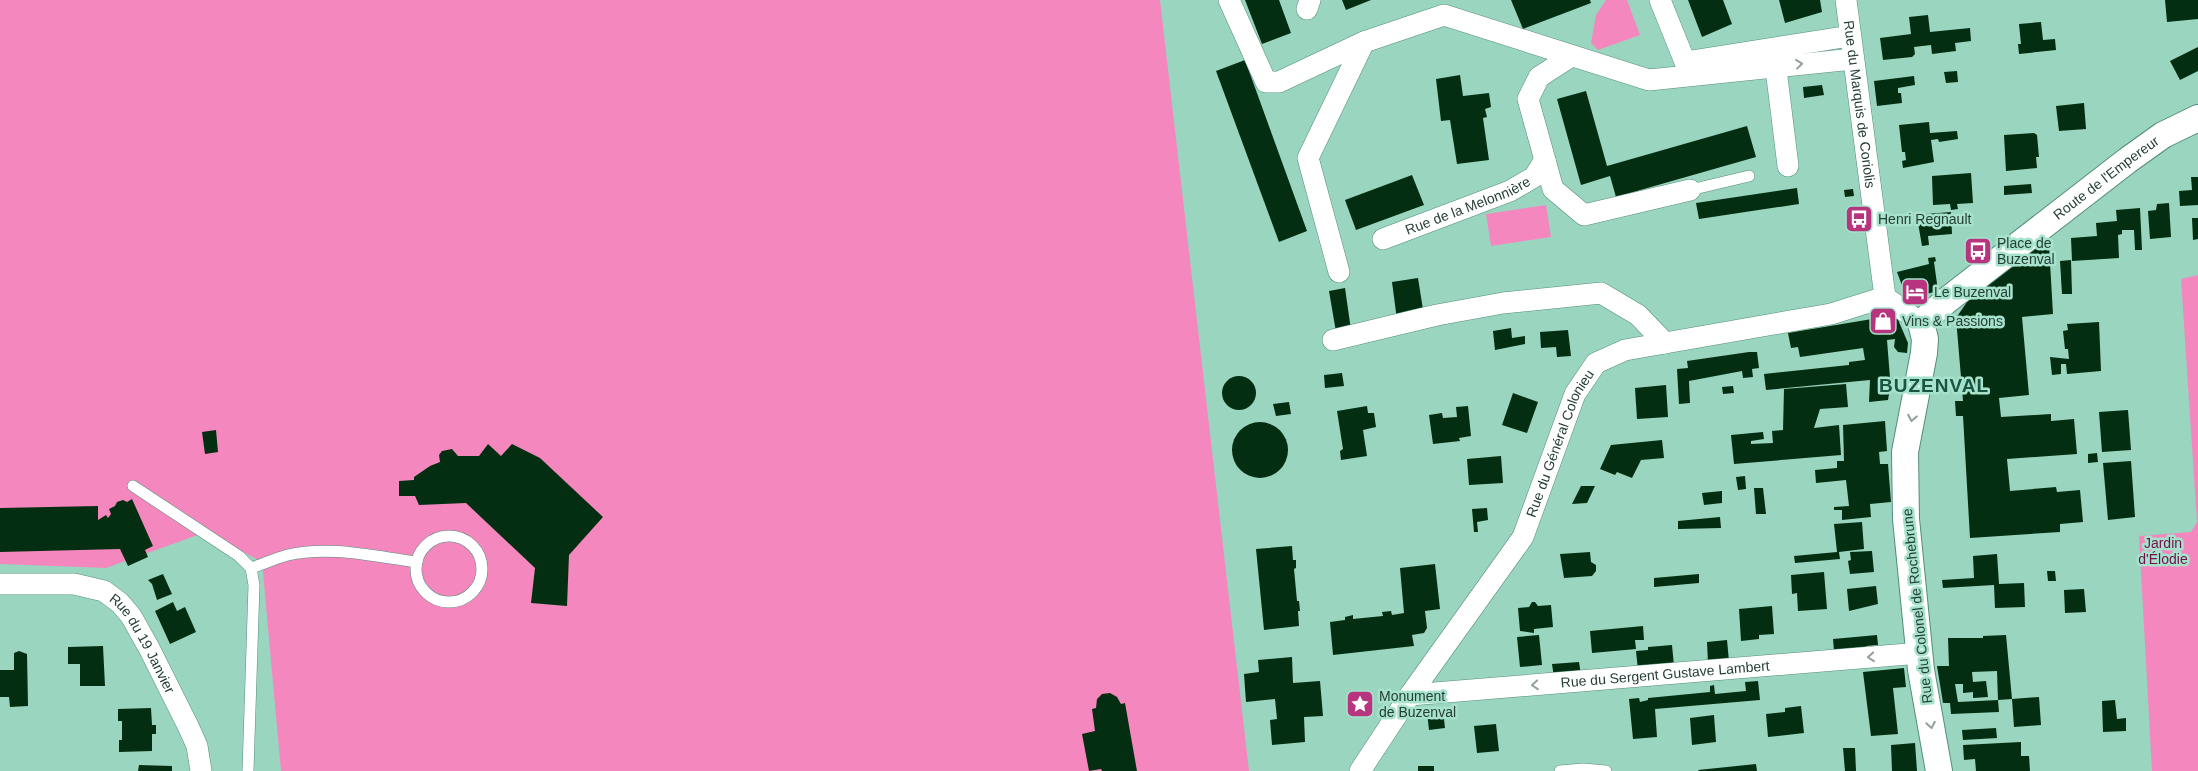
<svg xmlns="http://www.w3.org/2000/svg" width="2198" height="771" font-family="Arial,sans-serif">
<style>
.green{fill:#f488be}
.building{fill:#042e12}
.lines{fill:none;stroke-linecap:round;stroke-linejoin:round}
.service-casing{stroke:#558e7a;stroke-width:12}
.minor-casing{stroke:#558e7a;stroke-width:22}
.tertiary-casing{stroke:#558e7a;stroke-width:28}
.service{stroke:#fff;stroke-width:11}
.minor{stroke:#fff;stroke-width:21}
.tertiary{stroke:#fff;stroke-width:26}
.oneway{stroke:#929f9a}
.labels{text-anchor:middle;dominant-baseline:central;stroke-width:5;stroke-linejoin:round;paint-order:stroke}
.street-label{font-size:14px;fill:#263f36;stroke:#a6e2cc}
.poi-label{font-size:14px;fill:#263f36;stroke:#a6e2cc;text-anchor:start}
.park-label{font-size:14px;fill:#74104c;stroke:#a6e2cc}
.district-label{font-size:19px;font-weight:bold;letter-spacing:1px;fill:#195543;stroke:#a6e2cc}
</style>
<rect width="100%" height="100%" fill="#9ad5bf"/>
<g class="green">
<polygon points="0,0 1160,0 1249,771 281,771 262,562 206,532 106,568 0,564"/>
<polygon points="1606,0 1627,0 1640,35 1598,50 1591,43 1596,15"/>
<polygon points="1546,205 1551,237 1491,246 1486,214"/>
<polygon points="2198,275 2198,771 2152,771 2139,536 2191,532 2197,522 2181,279"/>
</g>
<g class="building">
<polygon points="1245,0 1279,0 1291,33 1262,44"/>
<polygon points="1342,0 1371,0 1346,10"/>
<polygon points="1511,0 1590,0 1591,3 1523,29"/>
<polygon points="1688,0 1723,0 1732,24 1702,37"/>
<polygon points="1779,0 1820,0 1822,12 1785,23"/>
<polygon points="2165,0 2198,0 2198,19 2167,22"/>
<polygon points="1928,15 1930,32 1970,28 1971,41 1955,43 1956,51 1932,54 1931,45 1914,47 1915,54 1912,57 1883,60 1880,38 1911,34 1909,17"/>
<polygon points="2041,22 2043,40 2055,39 2056,50 2019,54 2018,44 2021,44 2019,24"/>
<polygon points="2198,47 2198,71 2180,80 2170,61"/>
<polygon points="1245,60 1307,231 1279,242 1216,71"/>
<polygon points="1957,71 1958,82 1946,83 1944,72"/>
<polygon points="1460,75 1463,96 1489,93 1491,107 1485,109 1487,117 1483,118 1489,160 1457,164 1450,120 1441,121 1436,79"/>
<polygon points="1914,76 1915,85 1898,88 1898,93 1901,93 1902,103 1877,106 1874,81"/>
<polygon points="1822,85 1824,95 1804,98 1803,87"/>
<polygon points="1586,91 1607,166 1747,126 1756,157 1616,197 1610,176 1581,185 1557,99"/>
<polygon points="2084,103 2086,129 2059,131 2056,106"/>
<polygon points="1929,122 1930,133 1957,131 1958,139 1939,142 1938,139 1931,140 1934,162 1903,168 1902,161 1906,160 1905,152 1902,152 1899,125"/>
<polygon points="2034,133 2037,135 2039,157 2036,157 2037,168 2006,171 2004,135"/>
<polygon points="1971,173 1973,203 1957,204 1958,209 1951,210 1950,204 1933,205 1932,176"/>
<polygon points="1412,175 1424,205 1356,230 1345,200"/>
<polygon points="2191,177 2198,177 2198,205 2180,206 2179,191 2192,190"/>
<polygon points="2031,184 2032,193 2004,195 2004,186"/>
<polygon points="1797,188 1799,204 1699,219 1696,203"/>
<polygon points="1853,189 1854,196 1845,197 1844,190"/>
<polygon points="2169,203 2171,237 2150,239 2148,211 2156,210 2157,204"/>
<polygon points="2140,208 2142,250 2135,250 2134,230 2122,230 2122,234 2118,235 2119,258 2072,261 2071,238 2097,236 2096,223 2117,221 2116,210"/>
<polygon points="1951,212 1952,234 1928,236 1929,245 1922,246 1918,223 1926,222 1926,214"/>
<polygon points="2192,218 2198,218 2198,239 2193,240"/>
<polygon points="2039,245 2049,245 2053,314 2022,317 2029,395 1999,398 2001,417 2051,414 2051,421 2074,419 2077,454 2007,459 2010,491 2056,487 2057,492 2080,490 2083,522 2060,524 2060,532 1970,538 1963,416 1956,416 1955,401 1963,401 1956,318 1967,302"/>
<polygon points="1935,257 1936,261 1934,262 1938,291 1907,299 1897,272 1929,264 1928,258"/>
<polygon points="2071,260 2072,294 2062,294 2060,261"/>
<polygon points="1418,278 1424,316 1397,320 1392,282"/>
<polygon points="1345,288 1351,330 1336,332 1329,291"/>
<polygon points="1896,315 1908,343 1907,353 1898,352 1894,347 1895,339 1887,340 1890,378 1895,378 1894,388 1890,388 1888,400 1869,402 1870,380 1766,390 1764,374 1849,365 1849,362 1865,360 1863,348 1800,357 1798,347 1791,348 1788,333"/>
<polygon points="2099,322 2101,371 2067,374 2066,364 2061,364 2061,374 2052,375 2050,357 2069,359 2068,349 2065,349 2063,331 2068,330 2067,324"/>
<polygon points="1511,328 1512,338 1525,336 1525,344 1495,350 1493,331"/>
<polygon points="1568,330 1571,356 1557,357 1556,347 1541,348 1540,332"/>
<polygon points="1749,352 1757,352 1759,368 1752,369 1753,377 1743,378 1742,371 1689,381 1690,403 1679,404 1677,369 1688,368 1687,361"/>
<polygon points="1342,373 1344,386 1325,388 1324,375"/>
<circle cx="1239" cy="393" r="17"/>
<polygon points="1846,384 1848,407 1820,409 1814,428 1839,425 1841,455 1734,464 1731,435 1763,432 1764,439 1751,441 1751,444 1773,443 1772,431 1783,430 1784,389"/>
<polygon points="1666,385 1668,417 1637,419 1635,388"/>
<polygon points="1733,386 1734,393 1723,394 1722,387"/>
<polygon points="1513,393 1538,402 1527,433 1502,425"/>
<polygon points="1289,402 1291,414 1276,416 1273,404"/>
<polygon points="1367,406 1368,413 1374,413 1376,427 1363,430 1367,456 1341,460 1340,451 1343,449 1337,411"/>
<polygon points="1468,406 1471,436 1459,438 1460,441 1433,444 1429,415 1442,413 1443,418 1457,417 1456,407"/>
<polygon points="2128,410 2131,450 2102,452 2099,412"/>
<polygon points="1885,421 1887,451 1879,452 1880,464 1888,464 1891,502 1870,504 1871,517 1842,520 1842,510 1834,510 1834,507 1849,506 1846,480 1816,483 1815,470 1837,468 1837,461 1844,461 1843,425"/>
<circle cx="1260" cy="450" r="28"/>
<polygon points="216,430 218,452 205,454 202,432"/>
<polygon points="1662,440 1664,458 1641,460 1632,478 1617,472 1615,475 1600,469 1611,445"/>
<polygon points="488,444 501,456 512,444 540,458 603,517 569,555 567,606 531,603 535,568 466,503 419,505 415,496 399,496 399,481 414,480 414,477 430,466 440,462 439,455 442,451 452,449 458,456 479,456"/>
<polygon points="2097,453 2098,462 2088,463 2088,454"/>
<polygon points="1501,456 1503,483 1469,485 1467,459"/>
<polygon points="2131,461 2135,517 2108,520 2103,463"/>
<polygon points="1745,476 1746,489 1738,490 1736,477"/>
<polygon points="1581,486 1595,486 1587,503 1572,504"/>
<polygon points="1754,488 1763,488 1766,514 1756,514"/>
<polygon points="1722,491 1722,503 1704,505 1702,493"/>
<polygon points="132,499 153,546 145,550 148,557 128,566 120,549 0,552 0,508 98,506 98,520 106,515 108,518 111,514 109,509 115,506 117,502 123,500 127,502"/>
<polygon points="1487,508 1488,520 1477,522 1478,532 1474,532 1472,509"/>
<polygon points="1720,517 1721,528 1678,529 1678,521"/>
<polygon points="1862,522 1864,549 1839,552 1840,559 1795,563 1794,556 1837,552 1834,524"/>
<polygon points="1292,546 1293,560 1296,560 1296,568 1294,569 1297,601 1299,601 1300,611 1298,611 1299,626 1264,630 1256,549"/>
<polygon points="1872,551 1874,572 1850,574 1848,561 1851,560 1850,552"/>
<polygon points="1590,552 1591,562 1596,565 1596,571 1592,576 1564,578 1560,554"/>
<polygon points="1997,554 1999,584 2024,583 2025,607 1995,608 1994,585 1943,588 1942,580 1974,578 1973,556"/>
<polygon points="1435,564 1440,609 1425,611 1427,628 1424,633 1412,635 1414,646 1333,655 1330,622 1345,620 1345,617 1353,615 1353,619 1383,616 1382,612 1391,611 1392,615 1404,613 1400,568"/>
<polygon points="2047,571 2055,571 2056,581 2048,581"/>
<polygon points="1824,572 1827,609 1798,611 1797,593 1792,594 1791,575"/>
<polygon points="163,574 172,594 157,600 152,584 148,580"/>
<polygon points="1699,574 1699,583 1654,587 1654,578"/>
<polygon points="1876,586 1878,604 1849,611 1847,589"/>
<polygon points="2084,589 2086,612 2065,613 2064,590"/>
<polygon points="173,602 177,611 185,607 196,632 170,644 155,611"/>
<polygon points="1532,602 1535,602 1538,606 1551,605 1553,627 1534,629 1534,633 1520,631 1518,608 1529,607"/>
<polygon points="1772,606 1774,634 1759,635 1759,639 1741,641 1739,609"/>
<polygon points="1643,626 1644,640 1635,640 1636,649 1592,653 1590,631"/>
<polygon points="1539,635 1542,665 1520,667 1517,637"/>
<polygon points="1877,635 1878,645 1866,646 1866,648 1834,651 1833,639"/>
<polygon points="2006,635 2012,699 1998,700 1997,671 1972,672 1973,682 1986,681 1988,697 1973,698 1973,692 1963,693 1963,684 1955,684 1958,702 1998,700 1999,712 1951,714 1950,703 1943,703 1937,666 1949,666 1948,638 1983,638 1983,636"/>
<polygon points="1727,640 1729,661 1708,663 1707,642"/>
<polygon points="1672,645 1674,666 1638,670 1636,651 1648,650 1648,647"/>
<polygon points="103,646 105,686 80,686 80,664 68,664 68,647"/>
<polygon points="19,651 27,654 28,706 10,707 9,697 0,697 0,670 14,670 14,653"/>
<polygon points="1292,657 1293,683 1320,681 1323,716 1304,717 1305,742 1272,745 1270,720 1277,719 1275,699 1246,702 1244,674 1259,672 1258,660"/>
<polygon points="1579,662 1581,675 1554,677 1552,664"/>
<polygon points="1904,668 1906,687 1893,688 1898,734 1871,736 1863,672"/>
<polygon points="1758,681 1760,700 1655,709 1657,737 1633,739 1629,699 1639,698 1640,702 1648,700 1648,698 1710,692 1710,686 1714,685 1715,694 1746,691 1745,682"/>
<polygon points="1110,693 1117,697 1121,704 1125,703 1137,771 1102,771 1101,769 1089,771 1082,734 1095,731 1092,709 1096,708 1097,699 1102,694"/>
<polygon points="2039,697 2041,725 2014,727 2012,699"/>
<polygon points="2115,700 2117,719 2126,718 2126,731 2103,732 2102,701"/>
<polygon points="1801,706 1804,733 1768,737 1766,714 1785,712 1785,708"/>
<polygon points="151,708 152,725 156,725 156,734 152,734 152,751 119,752 119,740 122,740 122,721 118,721 118,709"/>
<polygon points="1443,711 1445,728 1429,730 1427,712"/>
<polygon points="1714,715 1716,742 1692,745 1690,718"/>
<polygon points="1496,724 1499,751 1477,753 1474,726"/>
<polygon points="1996,728 1997,738 1963,740 1962,730"/>
<polygon points="2021,742 2021,756 2029,756 2030,771 1976,771 1975,759 1964,760 1963,745"/>
<polygon points="1915,743 1917,771 1892,771 1891,745"/>
<polygon points="1843,748 1855,748 1856,771 1845,771"/>
<polygon points="1756,764 1757,771 1699,771 1698,770"/>
<polygon points="139,765 172,766 172,771 138,771"/>
<rect x="1418" y="766" width="16" height="5"/>
</g>
<g class="lines">
<g class="service-casing">
<g id="service">
<polyline points="1690,190 1749,176"/>
<polyline points="133,486 239,556 251,568 254,585 248,771"/>
<circle cx="449" cy="569" r="33"/>
<path d="M251,568C263,564 276,558 288,555C329,545 376,557 417,562"/>
<polyline points="1560,771 1583,769 1606,771"/>
</g>
</g>
<g class="minor-casing">
<g id="minor">
<polyline points="1229,0 1266,82 1279,82 1364,42"/>
<polyline points="1660,0 1685,62 1850,36"/>
<path id="s1" d="M1846,0L1885,297"/>
<polyline points="1307,9 1310,0"/>
<polyline points="1774,53 1788,166"/>
<polyline points="1570,57 1539,77 1528,99 1553,189 1584,215 1690,190"/>
<path id="s2" d="M1383,239L1510,191L1534,177L1545,160"/>
<polyline points="1339,272 1308,158 1364,42 1444,15 1649,80 1853,59"/>
<polyline points="1885,297 1921,323"/>
<polyline points="1333,340 1437,315 1503,303 1601,293 1638,315 1665,343"/>
<path id="s3" d="M0,584H74L104,591L120,603L131,616L149,648L189,728L197,746L201,771"/>
<path id="s4" d="M1410,695L1920,653"/>
<path id="s5" d="M1360,771L1410,695L1523,537L1575,394L1596,363L1625,350L1831,314L1885,297"/>
</g>
</g>
<g class="tertiary-casing">
<g id="tertiary">
<path id="s6" d="M1939,771L1921,670L1906,519L1905,452L1924,353L1925,339L1921,323L1946,301L2128,160L2163,135L2198,118"/>
</g>
</g>
<use href="#service" class="service"/>
<use href="#minor" class="minor"/>
<use href="#tertiary" class="tertiary"/>
</g>
<defs><path id="oneway-chevron" d="M-2-3.5L2.5 0L-2 3.5" fill="none" stroke-width="1.6" stroke-linecap="round" stroke-linejoin="round" transform="scale(1.25)"/></defs>
<g class="oneway">
<use href="#oneway-chevron" transform="translate(1799 64) rotate(-6)"/>
<use href="#oneway-chevron" transform="translate(1912 418) rotate(101)"/>
<use href="#oneway-chevron" transform="translate(1871 657) rotate(175)"/>
<use href="#oneway-chevron" transform="translate(1535 685) rotate(175)"/>
<use href="#oneway-chevron" transform="translate(1931 725) rotate(80)"/>
</g>
<defs>
<g id="bus-square" transform="scale(1.4375)"><rect x="-9" y="-9" width="18" height="18" rx="4" fill="#b7357f" stroke="#a6e2cc"/><path d="M-5-6H5V4H4V6H2V4H-2V6H-4V4H-5ZM-3.5-4V0h7V-4ZM-3.5 1.2v1.5H-2V1.2ZM2 1.2v1.5H3.5V1.2Z" fill="#fff"/></g>
<g id="hotel-square" transform="scale(1.4375)"><rect x="-9" y="-9" width="18" height="18" rx="4" fill="#b7357f" stroke="#a6e2cc"/><path d="M-6-4.5h1.5V1H6V5H4.5V3h-9V5H-6ZM-4 0a1.8 1.8 0 1 1 3.6 0ZM.5 0V-2.5h3Q6-2.5 6 0Z" fill="#fff"/></g>
<g id="shop-square" transform="scale(1.4375)"><rect x="-9" y="-9" width="18" height="18" rx="4" fill="#b7357f" stroke="#a6e2cc"/><path d="M-5-2.5h2.3a2.7 3.5 0 0 1 5.4 0H5L5.5 6h-11ZM-1.5-2.5h3a1.5 2.3 0 0 0-3 0Z" fill="#fff"/></g>
<g id="sight-square" transform="scale(1.4375)"><rect x="-9" y="-9" width="18" height="18" rx="4" fill="#b7357f" stroke="#a6e2cc"/><path d="M0-6L1.8-2.2L6-1.7L2.9 1.2L3.7 5.4L0 3.3L-3.7 5.4L-2.9 1.2L-6-1.7L-1.8-2.2Z" fill="#fff"/></g>
</defs>
<g fill-rule="evenodd">
<use href="#bus-square" x="1859" y="219"/>
<use href="#bus-square" x="1978" y="251"/>
<use href="#hotel-square" x="1915" y="292"/>
<use href="#shop-square" x="1883" y="321"/>
<use href="#sight-square" x="1360" y="704"/>
</g>
<g class="labels">
<g class="street-label">
<text stroke="none"><textPath href="#s1" startOffset="105">Rue du Marquis de Coriolis</textPath></text>
<text stroke="none"><textPath href="#s6" startOffset="688">Route de l'Empereur</textPath></text>
<text stroke="none"><textPath href="#s2" startOffset="91">Rue de la Melonnière</textPath></text>
<text stroke="none"><textPath href="#s5" startOffset="386">Rue du Général Colonieu</textPath></text>
<text transform="translate(1917 606) rotate(-96)">Rue du Colonel de Rochebrune</text>
<text stroke="none"><textPath href="#s3" startOffset="171">Rue du 19 Janvier</textPath></text>
<text stroke="none"><textPath href="#s4" startOffset="256">Rue du Sergent Gustave Lambert</textPath></text>
</g>
<g class="poi-label">
<text x="1878" y="219">Henri Regnault</text>
<text x="1997" y="243">Place de<tspan x="1997" dy="16">Buzenval</tspan></text>
<text x="1934" y="292">Le Buzenval</text>
<text x="1902" y="321">Vins &amp; Passions</text>
<text x="1379" y="696">Monument<tspan x="1379" dy="16">de Buzenval</tspan></text>
</g>
<g class="park-label">
<text x="2163" y="543">Jardin<tspan x="2163" dy="16">d'Élodie</tspan></text>
</g>
<g class="district-label">
<text x="1934" y="385">BUZENVAL</text>
</g>
</g>
</svg>
